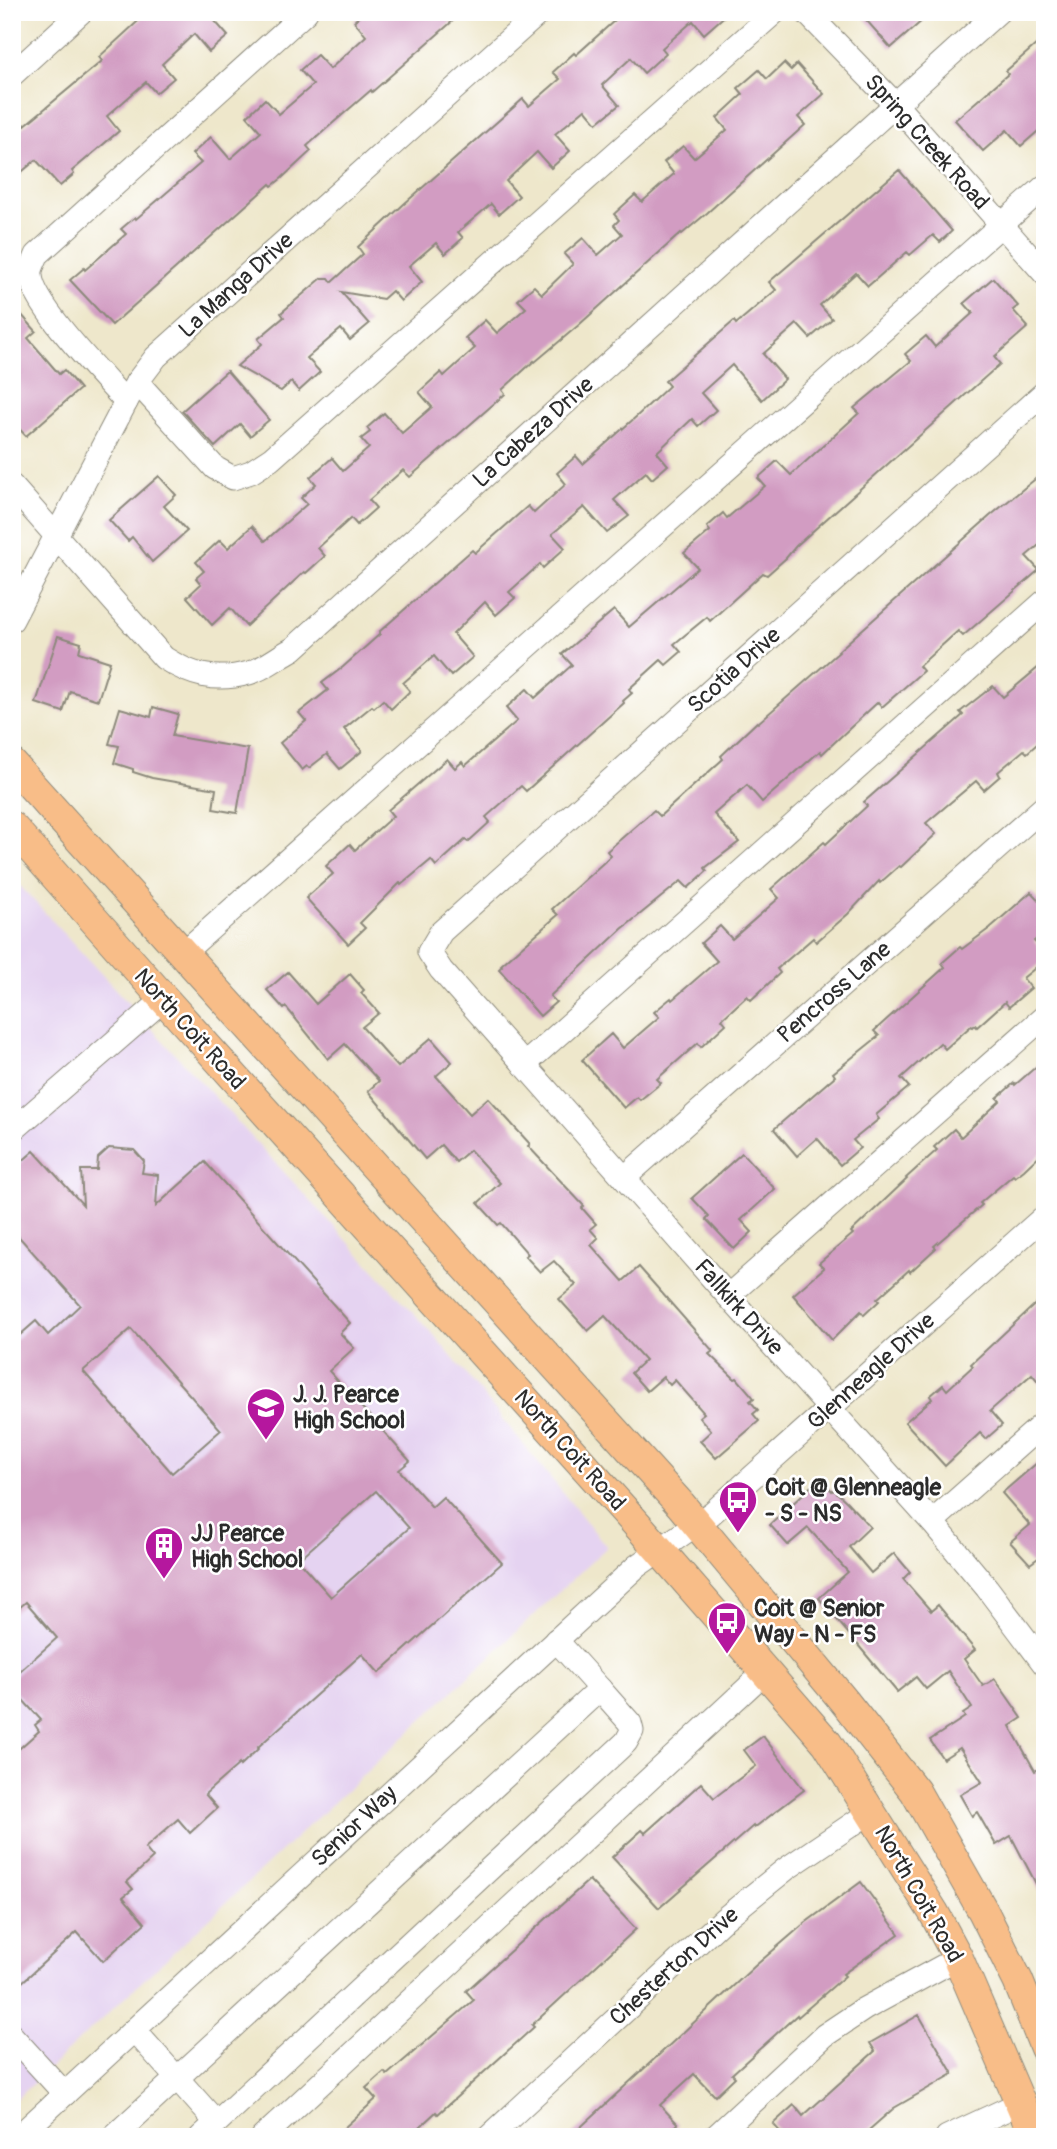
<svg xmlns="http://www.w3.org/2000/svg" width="1057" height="2149" font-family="Pangolin,sans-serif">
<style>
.built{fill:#e5d3f1}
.building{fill:#d29cc2;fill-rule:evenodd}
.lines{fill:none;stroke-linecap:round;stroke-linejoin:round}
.minor-casing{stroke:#8c897b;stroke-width:25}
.major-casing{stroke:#8c897b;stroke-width:32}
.minor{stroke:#fff;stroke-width:23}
.major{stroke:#f8bd88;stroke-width:30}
.labels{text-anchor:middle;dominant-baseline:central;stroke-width:5;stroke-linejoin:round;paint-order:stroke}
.street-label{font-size:23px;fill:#2b2b2b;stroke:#fff}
.poi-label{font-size:23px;font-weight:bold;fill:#2b2b2b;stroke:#fff;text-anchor:start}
</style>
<rect width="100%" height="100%" fill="#fff"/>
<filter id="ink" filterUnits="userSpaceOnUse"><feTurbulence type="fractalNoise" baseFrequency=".0143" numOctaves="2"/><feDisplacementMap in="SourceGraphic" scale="14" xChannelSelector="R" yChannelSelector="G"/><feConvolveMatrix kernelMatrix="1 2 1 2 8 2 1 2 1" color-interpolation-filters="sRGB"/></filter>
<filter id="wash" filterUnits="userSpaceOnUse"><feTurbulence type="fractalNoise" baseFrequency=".00686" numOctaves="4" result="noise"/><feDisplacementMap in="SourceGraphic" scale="28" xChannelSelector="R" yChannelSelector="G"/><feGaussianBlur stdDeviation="1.57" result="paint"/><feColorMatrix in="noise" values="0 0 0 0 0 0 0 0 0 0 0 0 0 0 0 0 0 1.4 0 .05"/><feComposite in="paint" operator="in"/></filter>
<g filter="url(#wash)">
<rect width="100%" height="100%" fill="#eee7cb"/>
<polygon class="built" points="12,877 434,1335 607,1547 12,2103"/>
<g id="blocks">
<g class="building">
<polygon points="148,12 207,12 228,36 209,52 194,34 162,64 174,78 156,93 146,82 107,116 119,131 72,171 74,174 60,186 36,160 12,180 12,136 102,61 99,57"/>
<polygon points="364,12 463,12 372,92 371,90 333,123 307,146 311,151 282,178 272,186 270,184 112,325 70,280 84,268 85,270 126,234 121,229 135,217 136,219 201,163 192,154 211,137 230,159 261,132 247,116 265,99 279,114 313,85 300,70 317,55 330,69 366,36 354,21"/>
<polygon points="624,12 729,12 704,34 693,21 662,48 666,53 644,73 631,58 602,85 619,105 597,123 585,109 555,134 570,151 551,168 537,152 506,181 519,196 499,214 491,204 458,232 463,238 445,254 436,243 409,266 422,282 401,301 392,291 383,299 341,292 369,324 350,340 341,329 307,358 320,372 299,391 291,382 281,391 237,366 262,344 258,339 284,317 281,313 322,278 329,278 332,282 363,254 358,247 404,204 523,99 529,106 560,79 553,72 574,53 576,55"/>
<polygon points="859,12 932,12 891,48"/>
<polygon points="1045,37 1045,125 1021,146 1007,130 983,151 955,120 1008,74 1006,71"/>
<polygon points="784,63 791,70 797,64 824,94 798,117 805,125 707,213 682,234 681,233 580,324 535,362 534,361 502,390 505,394 410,477 403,470 369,500 376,508 357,525 351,518 318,548 325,556 306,573 304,572 246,626 230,608 212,625 187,597 201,584 196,578 204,571 196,562 220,540 228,548 252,526 265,541 307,504 301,498 316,484 310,477 332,458 343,471 369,448 361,439 370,432 367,428 384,413 402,433 432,407 419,392 441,372 444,376 475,348 465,338 485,320 497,333 526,308 518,300 534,286 542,294 573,264 564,254 583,238 598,255 622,234 614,225 619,220 614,214 635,195 642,202 674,174 664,162 683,146 694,158 727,130 717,118 743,94 738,88 759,70 767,79"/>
<polygon points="899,170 952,231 940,242 933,235 910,255 907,252 868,286 856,273 820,305 832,319 810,338 797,324 763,354 785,379 762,400 732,365 701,393 716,410 698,426 692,419 657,452 668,465 652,479 646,472 614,500 629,516 607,533 584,507 552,534 565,548 543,568 540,564 509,592 515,598 496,615 485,602 453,634 473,657 451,676 434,656 403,683 410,691 391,709 383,700 374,708 372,706 344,729 362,751 340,769 327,754 309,768 307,766 302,770 280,743 306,721 299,713 328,690 322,683 343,667 380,634 379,632 472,550 475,553 528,506 534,513 566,484 557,473 576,456 583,464 637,416 669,386 665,381 734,321 736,324 776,290 769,282"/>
<polygon points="993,278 1018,306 1013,310 1028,327 994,357 1000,364 796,546 786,558 767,575 763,573 710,621 707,617 674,644 681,652 666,665 661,660 629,689 632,693 623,701 624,703 526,791 521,786 486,817 490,822 468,842 465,840 436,866 431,860 401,885 400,883 360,923 365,928 348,944 306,898 333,874 326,866 350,844 355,850 393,816 388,810 447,759 455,768 462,762 465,766 517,721 506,708 527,689 535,698 572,665 562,654 614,610 629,627 698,568 684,553 710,531 707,527 723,513 727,518 765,486 758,478 777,461 791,475 859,413 854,408 911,361 905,354 926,336 935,347 973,313 964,303"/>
<polygon points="12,304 36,331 28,338 59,374 64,370 80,389 26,436 12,421"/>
<polygon points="227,371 269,420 250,436 240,424 215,447 182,411"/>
<polygon points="1045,471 1045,540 1026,556 1039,570 963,636 958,631 919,666 923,671 882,707 878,702 822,754 820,751 762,802 747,785 714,814 739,842 705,868 707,871 688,888 681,881 622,929 550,996 556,1002 540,1016 499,969 502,966 501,965 558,915 552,909 611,856 607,851 654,810 660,816 723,759 721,756 757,722 758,723 839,652 838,651 990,516"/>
<polygon points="159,476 176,495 164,506 187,531 152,562 132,537 128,541 109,520"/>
<polygon points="58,636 81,643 79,652 110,662 98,700 70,691 63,712 36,703"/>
<polygon points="1045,662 1045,737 1027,753 1024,750 998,772 1000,776 984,790 976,781 926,823 936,834 901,867 899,866 880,883 879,881 848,914 816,942 813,938 777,969 780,973 751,1000 747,996 722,1019 726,1024 701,1047 698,1043 657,1079 661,1083 640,1100 637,1097 624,1108 582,1060 611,1034 623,1048 659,1017 654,1012 671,998 672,1000 717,961 701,943 720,926 732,939 779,898 771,889 824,842 826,844 867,806 864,802 963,715 960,712 993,686 1003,697"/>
<polygon points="153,707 178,714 172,736 248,749 237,813 213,809 216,789 152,778 133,772 133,769 114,763 119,746 109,744 120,708 151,717"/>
<polygon points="1031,892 1045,907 1045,932 1034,941 1045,953 1045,960 1023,978 1031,988 1009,1007 1005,1002 977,1027 975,1025 973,1027 971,1026 945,1049 940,1043 901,1078 909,1087 876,1115 879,1119 853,1140 860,1148 840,1165 817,1138 797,1156 774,1129 835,1076 833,1073 879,1036 874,1031 945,967 942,963 960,947 962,949 990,928"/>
<polygon points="288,972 316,1004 350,974 364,990 361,993 379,1013 362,1027 398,1067 431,1038 452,1062 436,1076 470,1114 488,1098 530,1144 528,1146 584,1206 582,1208 596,1224 590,1229 598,1238 591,1245 623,1281 639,1267 713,1351 709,1354 735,1379 737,1378 754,1398 750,1401 758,1410 753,1414 759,1421 716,1458 700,1441 711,1431 699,1417 704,1413 675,1380 670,1385 663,1377 647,1391 631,1373 645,1360 617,1329 605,1316 588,1331 559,1299 576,1285 554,1261 540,1272 525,1256 528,1254 501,1223 498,1225 478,1203 500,1183 470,1150 456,1162 441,1145 425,1159 368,1091 379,1081 345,1044 328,1059 286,1007 284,1009 267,990"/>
<polygon points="1045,1059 1045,1150 1024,1170 1015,1177 1013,1175 980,1203 982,1205 934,1246 936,1248 910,1272 909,1270 877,1299 879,1301 864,1315 861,1311 832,1340 793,1295 824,1268 819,1263 853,1234 851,1232 907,1179 906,1178 937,1150 934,1147 954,1129 961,1137 1000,1101 997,1098 1014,1083 1015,1085"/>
<path d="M109,1148L134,1150L144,1161L142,1173L158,1175L156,1206L205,1162L350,1323L340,1333L354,1348L329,1371L410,1461L399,1470L432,1507L443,1497L502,1563L379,1673L362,1654L258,1747L259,1748L240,1766L239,1764L205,1794L217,1808L190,1833L178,1819L145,1848L153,1858L127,1882L133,1889L123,1897L145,1923L103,1961L77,1932L20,1984L12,1976V1755L39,1731L35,1725L41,1720L12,1688V1678L57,1638L26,1602L12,1614V1342L36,1321L48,1335L80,1305L12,1229V1170L34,1151L83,1205L81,1170H97L98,1158ZM131,1329L221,1430L172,1473L83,1371ZM376,1491L409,1528L331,1597L298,1560Z"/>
<polygon points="742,1153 775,1189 741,1220 752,1232 734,1249 706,1219 709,1216 692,1198"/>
<polygon points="1045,1295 1045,1390 1032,1374 990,1411 1002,1425 986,1439 980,1433 945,1466 905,1422 932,1399 930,1396 943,1385 947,1390 973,1366 971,1364"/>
<polygon points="1045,1456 1045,1553 1030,1564 1010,1542 1030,1525 1002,1493"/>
<polygon points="820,1478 832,1491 834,1490 847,1502 870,1527 849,1547 871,1573 894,1553 910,1572 903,1579 931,1611 938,1605 975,1650 964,1659 983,1686 995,1679 1022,1718 1010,1726 1035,1771 1045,1766 1045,1901 1011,1836 996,1845 977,1812 972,1816 960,1795 982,1782 960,1748 943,1759 930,1740 965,1717 963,1714 972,1708 948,1671 926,1689 916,1677 897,1692 819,1598 848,1572 808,1528 788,1545 770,1525"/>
<polygon points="763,1736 804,1790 754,1828 753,1826 659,1908 612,1857 642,1830 645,1833 701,1783 714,1798 756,1766 744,1750"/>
<polygon points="589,1880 636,1929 532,2025 534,2027 482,2074 438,2114 436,2112 409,2137 334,2137 376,2099 366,2088 384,2072 387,2075 474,2000 466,1991"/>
<polygon points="861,1882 899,1934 843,1974 845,1976 798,2017 797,2015 732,2074 735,2077 715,2096 694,2074 660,2105 678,2124 665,2137 570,2137 755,1966 805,1923"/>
<polygon points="919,2015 953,2074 894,2108 861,2137 785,2137 773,2124 794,2105 803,2116 875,2051 870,2043"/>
</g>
</g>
</g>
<g filter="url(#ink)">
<use href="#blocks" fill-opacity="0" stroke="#8c897b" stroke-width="2"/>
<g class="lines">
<g class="minor-casing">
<g id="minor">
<polyline points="806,12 895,104 1045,274"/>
<polyline points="12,75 81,12"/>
<polyline points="137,382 215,468 233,478 251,472 271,459 775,12"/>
<polyline points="1045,392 441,932 429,952 441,970 728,1296 932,1522 987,1588 1045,1665"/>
<path d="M126,402C104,377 32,305 31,275C30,269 35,261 37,255L306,12"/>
<path d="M12,486L164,658C192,676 216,682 249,673C264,669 279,656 293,649L998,12"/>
<polyline points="12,620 126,402 137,382 156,357 540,12"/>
<polyline points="182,954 1045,186"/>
<polyline points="524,1065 1045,601"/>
<polyline points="12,1131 164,999"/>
<polyline points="624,1178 1045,806"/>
<polyline points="728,1296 1045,1016"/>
<polyline points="932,1522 1045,1422"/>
<polyline points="556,1640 600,1689"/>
<polyline points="134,2030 216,2122"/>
<polyline points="12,2036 65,2094"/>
<polyline points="18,2137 637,1566 712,1513 1045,1216"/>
<polyline points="113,2137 600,1689 630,1723 632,1731 626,1742 201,2137"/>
<polyline points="263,2137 766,1671"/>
<polyline points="489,2137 724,1919 786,1869 872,1811"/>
<polyline points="715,2137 825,2035 864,2009 958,1958"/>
<polyline points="947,2137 1020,2103"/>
</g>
</g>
<g class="major-casing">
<g id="major">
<polyline points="12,764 681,1505 844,1701 915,1791 983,1911 1018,1981 1045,2048"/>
<polyline points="12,827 164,999 642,1530 827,1743 934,1913 958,1958 1035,2137"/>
</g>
</g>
<use href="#minor" class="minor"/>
<use href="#major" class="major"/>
</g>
</g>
<defs>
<g id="school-pin" transform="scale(2.0125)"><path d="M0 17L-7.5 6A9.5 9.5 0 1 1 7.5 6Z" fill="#b5179e" stroke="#fff"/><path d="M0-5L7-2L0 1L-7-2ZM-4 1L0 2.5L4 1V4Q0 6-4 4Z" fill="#fff"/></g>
<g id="bus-pin" transform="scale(2.0125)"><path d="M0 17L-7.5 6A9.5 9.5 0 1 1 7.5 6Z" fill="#b5179e" stroke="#fff"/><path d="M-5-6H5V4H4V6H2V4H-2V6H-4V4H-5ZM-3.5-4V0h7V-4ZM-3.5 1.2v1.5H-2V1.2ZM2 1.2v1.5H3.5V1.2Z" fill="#fff"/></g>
<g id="building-pin" transform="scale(2.0125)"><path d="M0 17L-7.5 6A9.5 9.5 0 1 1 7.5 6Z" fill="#b5179e" stroke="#fff"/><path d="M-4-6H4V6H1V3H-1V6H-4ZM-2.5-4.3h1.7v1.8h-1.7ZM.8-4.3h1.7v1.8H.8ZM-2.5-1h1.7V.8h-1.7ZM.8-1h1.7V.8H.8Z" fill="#fff"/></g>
</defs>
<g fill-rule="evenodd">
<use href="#school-pin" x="266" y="1407"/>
<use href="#bus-pin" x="738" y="1500"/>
<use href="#building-pin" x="164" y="1546"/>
<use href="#bus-pin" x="727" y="1621"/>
</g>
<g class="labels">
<g class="street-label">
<text transform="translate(927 142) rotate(48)">Spring Creek Road</text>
<text transform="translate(236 285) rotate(-42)">La Manga Drive</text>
<text transform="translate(533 432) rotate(-42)">La Cabeza Drive</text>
<text transform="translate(734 670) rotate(-42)">Scotia Drive</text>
<text transform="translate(834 992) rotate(-41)">Pencross Lane</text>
<text transform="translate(190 1029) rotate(48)">North Coit Road</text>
<text transform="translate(739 1307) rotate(48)">Fallkirk Drive</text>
<text transform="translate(871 1371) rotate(-42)">Glenneagle Drive</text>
<text transform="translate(570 1450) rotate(48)">North Coit Road</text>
<text transform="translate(354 1826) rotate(-43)">Senior Way</text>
<text transform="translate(919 1894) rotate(60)">North Coit Road</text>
<text transform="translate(674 1966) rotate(-42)">Chesterton Drive</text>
</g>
<g class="poi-label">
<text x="293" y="1394">J. J. Pearce<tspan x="293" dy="26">High School</tspan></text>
<text x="765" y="1487">Coit @ Glenneagle<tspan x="765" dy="26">- S - NS</tspan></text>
<text x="191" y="1533">JJ Pearce<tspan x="191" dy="26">High School</tspan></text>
<text x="754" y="1608">Coit @ Senior<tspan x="754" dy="26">Way - N - FS</tspan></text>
</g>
</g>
<rect width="1057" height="2149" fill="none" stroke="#fff" stroke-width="42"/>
</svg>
